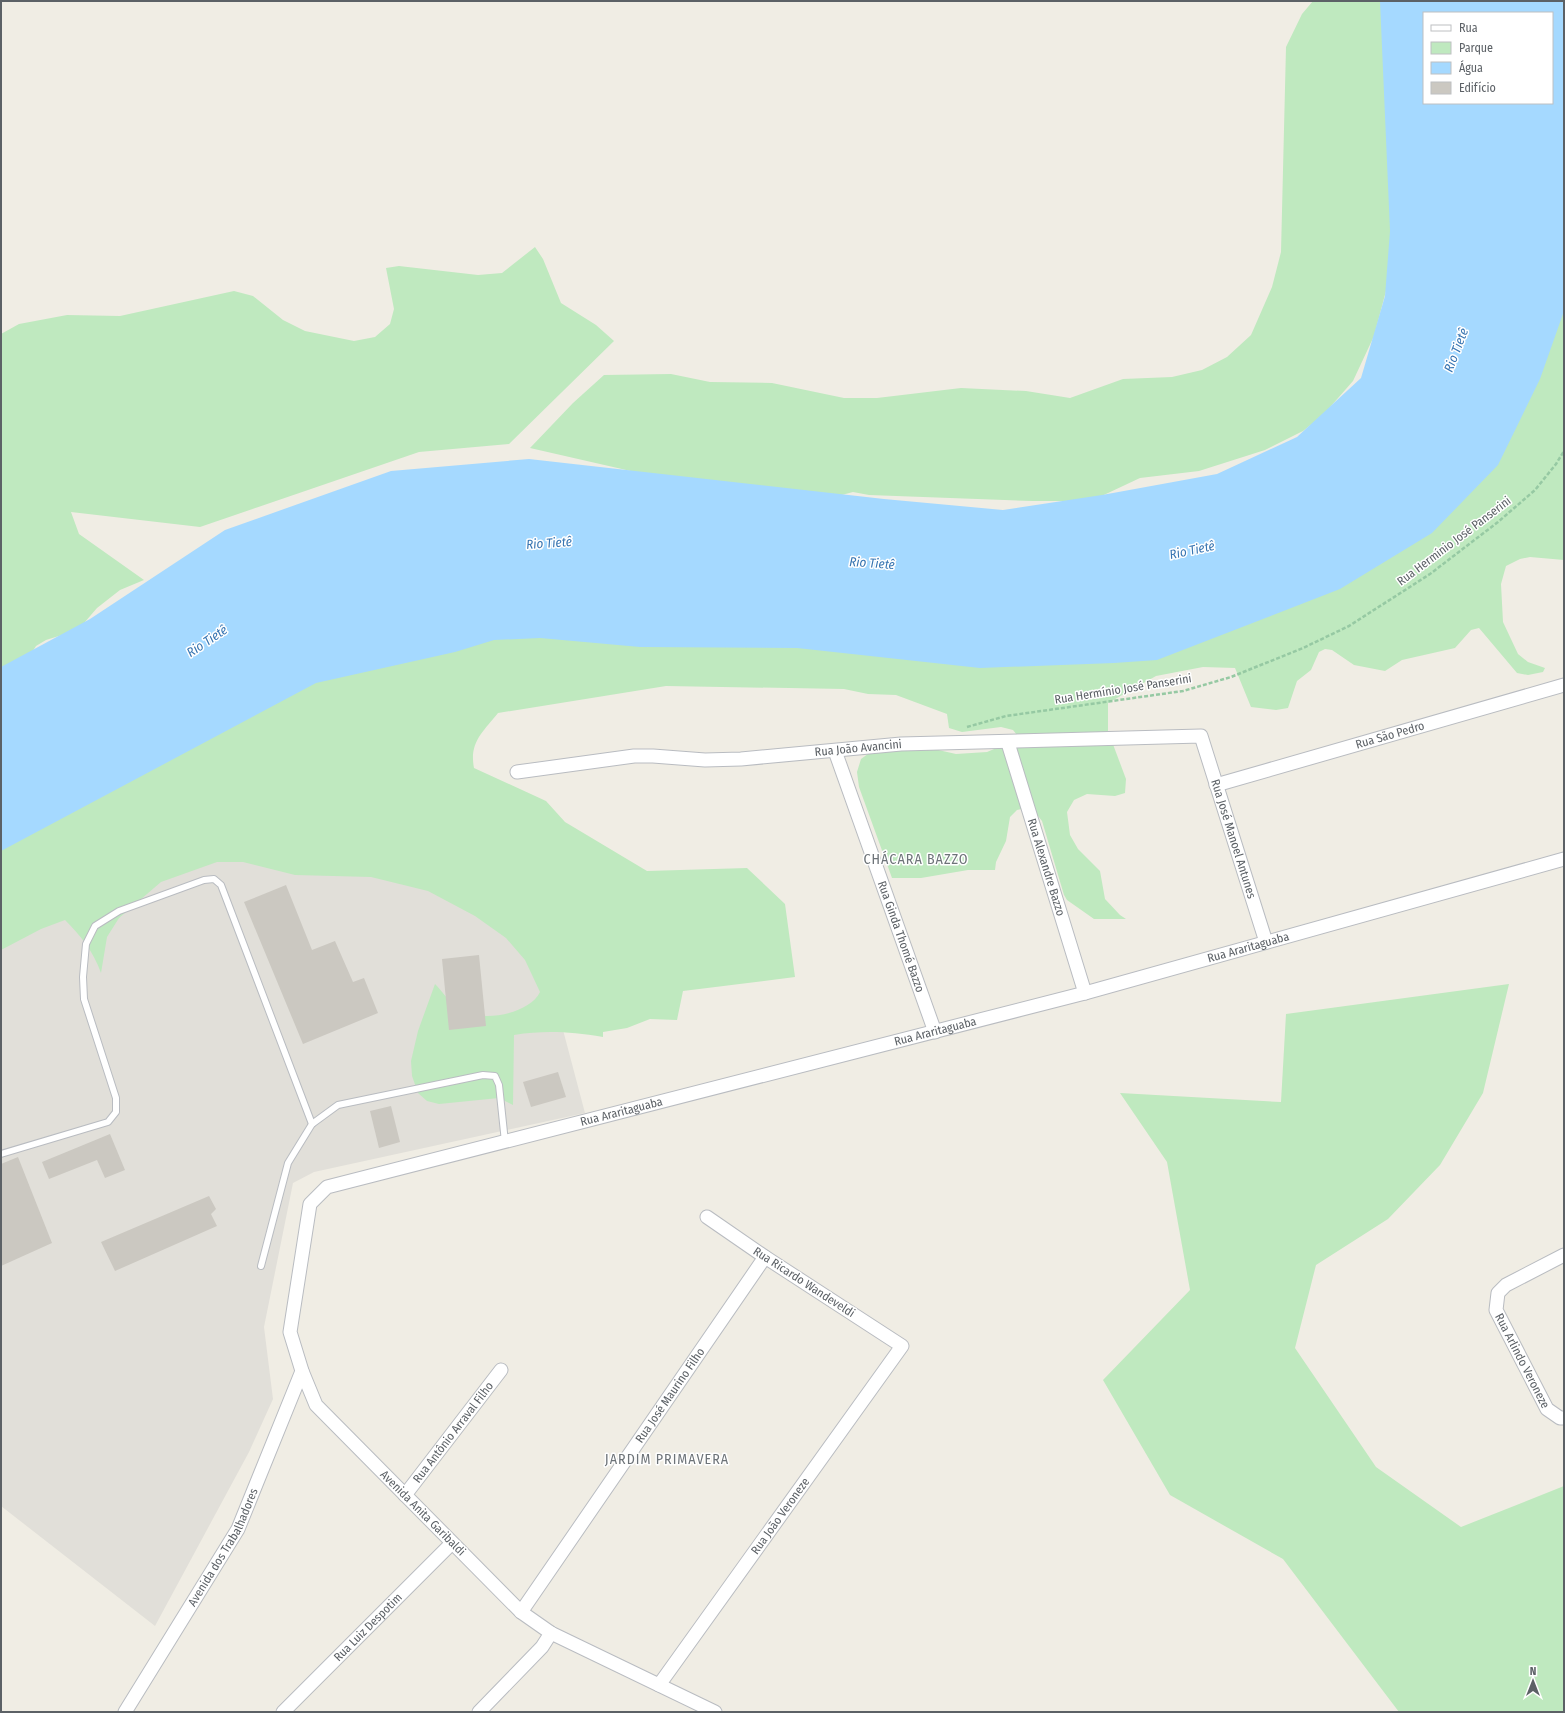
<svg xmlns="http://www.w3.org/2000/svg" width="1565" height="1713" font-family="'Fira Sans Condensed',sans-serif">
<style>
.industrial{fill:#e1dfd9}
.green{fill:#bfe9bf}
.water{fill:#a5d9ff;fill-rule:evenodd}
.building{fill:#cbc8c1}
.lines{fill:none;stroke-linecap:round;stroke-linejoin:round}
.service-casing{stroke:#b9bcc1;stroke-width:8}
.minor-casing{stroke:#b9bcc1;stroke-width:15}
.path{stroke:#96c9a3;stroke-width:2.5;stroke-dasharray:4 2;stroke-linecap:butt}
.service{stroke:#fff;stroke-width:6}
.minor{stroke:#fff;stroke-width:13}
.labels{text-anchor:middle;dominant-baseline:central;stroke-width:3;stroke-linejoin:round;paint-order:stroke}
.street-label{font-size:12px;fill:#5c6166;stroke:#fff}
.water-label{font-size:13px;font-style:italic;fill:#3674b1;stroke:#fff}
.quarter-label{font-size:14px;letter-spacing:1px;fill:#6d7378;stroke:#fff}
</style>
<rect width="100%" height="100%" fill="#f0ede4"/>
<polygon class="industrial" points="198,838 336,839 540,943 585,1113 314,1172 293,1183 264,1327 273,1399 249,1452 155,1626 1,1506 1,922"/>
<g class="green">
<polygon points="1313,1 1387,1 1397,218 1386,291 1374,336 1353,381 1324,414 1303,431 1265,450 1199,471 1140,478 1091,501 1033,501 869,495 853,492 834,497 670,480 530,448 573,403 604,375 671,374 710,382 772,383 844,398 877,398 961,388 1026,391 1070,398 1123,379 1172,377 1202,370 1227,357 1251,335 1272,287 1281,252 1286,47 1302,14"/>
<polygon points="535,247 543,259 561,303 596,325 614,341 509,444 419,452 200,527 71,512 79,534 144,580 120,590 97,608 78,630 46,640 36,646 9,688 1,695 1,334 19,324 67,315 120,316 234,291 253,296 283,320 305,331 354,341 375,337 390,324 394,309 386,268 399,266 478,275 502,273"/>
<path d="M1564,255V560L1530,557L1520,559L1506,566L1501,584L1503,622L1518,654L1528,662L1545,668L1543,672L1528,675L1517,673L1479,628L1471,630L1455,648L1402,660L1385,671L1354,665L1332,650L1325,649L1319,652L1311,670L1297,681L1288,708L1276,710L1251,707L1235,668L1203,667L1156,676L1108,703V731L1126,779L1125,793L1115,796L1087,794L1074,800L1067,812L1070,835L1078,849L1100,871L1105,899L1120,915L1126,919H1094L1067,900L1064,895L1042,821L1034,811L1026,808L1017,810L1010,817L1006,841L996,862L995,870H968L921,878H892L859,787L857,772L861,759L872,751L925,747L956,754L987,752L1013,741L1017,735L1013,730L1001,727L962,732L949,728L947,714L896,695L868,694L844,689L666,686L498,713C483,732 469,742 474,768L546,801L565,822L647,871L747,868L785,904L795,977L683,991L677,1020L650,1019L627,1028L603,1032V1037C570,1032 547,1030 514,1035L513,1105L499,1098L439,1104L427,1101L418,1093L412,1076L411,1061L418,1031L435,984C442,991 450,1003 459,1009C479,1023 529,1015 540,992L525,960L506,938L475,916L428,891L371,877L295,875L243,862H217L161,882L119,918L107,937L101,973C93,951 81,936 65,920L41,929L1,950V828L364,623L1155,613Z"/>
<polygon points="1509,984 1483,1093 1440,1165 1388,1219 1316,1265 1295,1348 1376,1467 1461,1527 1564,1486 1564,1712 1399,1712 1283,1559 1170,1495 1103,1380 1190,1290 1167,1162 1120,1093 1281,1102 1286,1014"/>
</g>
<path class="water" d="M1380,1H1564V311L1540,379L1498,465L1432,533L1340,589L1157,660L1114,663L980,668L797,648L640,647L540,638L494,640L455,652L316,683L1,851V667L90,619L225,530L391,471L529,459L884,499L1003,510L1102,495L1217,474L1297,437L1361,378L1385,296L1390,231ZM1424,13H1552V103H1424Z"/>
<g class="building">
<polygon points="286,885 312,950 335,941 353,982 364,978 378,1013 303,1044 244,902"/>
<polygon points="479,955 486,1026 449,1030 442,959"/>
<polygon points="558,1072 566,1097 531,1107 523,1082"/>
<polygon points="391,1106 400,1142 379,1148 370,1111"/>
<polygon points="110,1134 125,1170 105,1178 97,1160 49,1179 42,1162"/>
<polygon points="18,1157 52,1243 1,1266 1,1164"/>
<polygon points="209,1196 216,1209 211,1214 217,1226 115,1271 101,1242"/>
</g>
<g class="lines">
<g class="service-casing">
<g id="service">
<polyline points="1,1154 108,1122 116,1112 116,1098 84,999 83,977 86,944 95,926 119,911 204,880 214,879 221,885 312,1124"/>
<polyline points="261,1266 288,1163 312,1124 338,1105 483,1075 495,1076 499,1085 505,1142"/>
</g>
</g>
<g class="minor-casing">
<g id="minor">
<path id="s1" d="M1008,743L1085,993"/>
<path id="s2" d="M835,751L935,1032"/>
<path id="s3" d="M517,772L634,756H653L705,760L741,759L901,744L1201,736L1266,942"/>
<path id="s4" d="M1216,785L1564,685"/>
<path id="s5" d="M1564,1255L1506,1285L1498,1293L1496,1310L1547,1409L1560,1418H1564"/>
<path id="s6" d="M405,1495L501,1370"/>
<path id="s7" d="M521,1612L765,1257"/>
<path id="s8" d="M659,1685L902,1346L765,1257L707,1217"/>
<path id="s9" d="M125,1712L238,1529L302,1371"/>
<path id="s10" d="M283,1712L452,1543"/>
<polyline points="479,1712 542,1647 551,1633"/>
<path id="s11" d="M715,1712L551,1633L521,1612L316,1405L302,1371L290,1332L310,1204L327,1187L1085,993L1564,859"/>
</g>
</g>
<polyline class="path" points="967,727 1006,716 1183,691 1231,677 1303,648 1349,626 1430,574 1498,522 1535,490 1556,464 1564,451"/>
<use href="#service" class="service"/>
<use href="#minor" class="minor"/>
</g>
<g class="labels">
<g class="street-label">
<text transform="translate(1454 541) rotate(-37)">Rua Hermínio José Panserini</text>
<text transform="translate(1123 689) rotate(-9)">Rua Hermínio José Panserini</text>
<text stroke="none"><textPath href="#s4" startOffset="181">Rua São Pedro</textPath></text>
<text stroke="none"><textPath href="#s3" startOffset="343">Rua João Avancini</textPath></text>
<text stroke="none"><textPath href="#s3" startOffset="794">Rua José Manoel Antunes</textPath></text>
<text stroke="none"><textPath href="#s1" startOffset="130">Rua Alexandre Bazzo</textPath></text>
<text stroke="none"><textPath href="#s2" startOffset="197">Rua Ginda Thomé Bazzo</textPath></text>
<text stroke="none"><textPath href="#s11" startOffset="1693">Rua Araritaguaba</textPath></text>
<text stroke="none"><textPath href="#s11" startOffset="1369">Rua Araritaguaba</textPath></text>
<text stroke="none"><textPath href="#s11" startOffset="1045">Rua Araritaguaba</textPath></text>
<text transform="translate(804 1282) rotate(33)">Rua Ricardo Wandeveldi</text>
<text stroke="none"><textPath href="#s5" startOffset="151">Rua Arlindo Veroneze</textPath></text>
<text stroke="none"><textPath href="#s7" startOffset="263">Rua José Maurino Filho</textPath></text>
<text stroke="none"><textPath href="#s6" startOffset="79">Rua Antônio Arraval Filho</textPath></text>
<text transform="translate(423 1513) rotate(45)">Avenida Anita Garibaldi</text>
<text stroke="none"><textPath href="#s8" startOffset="208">Rua João Veroneze</textPath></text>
<text stroke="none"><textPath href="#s9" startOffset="192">Avenida dos Trabalhadores</textPath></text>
<text stroke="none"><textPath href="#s10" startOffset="120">Rua Luiz Despotim</textPath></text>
</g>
<g class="water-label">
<text transform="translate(1456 350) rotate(-69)">Rio Tietê</text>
<text transform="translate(549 543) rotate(-4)">Rio Tietê</text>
<text transform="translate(1192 550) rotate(-12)">Rio Tietê</text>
<text transform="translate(872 563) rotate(4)">Rio Tietê</text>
<text transform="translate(207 641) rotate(-34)">Rio Tietê</text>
</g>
<g class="quarter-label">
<text x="916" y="859">CHÁCARA BAZZO</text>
<text x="667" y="1459">JARDIM PRIMAVERA</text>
</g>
</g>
<rect width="1565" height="1713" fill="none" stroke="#5c6166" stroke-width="4"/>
<rect x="1423" y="12" width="130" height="92" fill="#ffffff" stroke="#bec0c2"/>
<rect x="1431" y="25" width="20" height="6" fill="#ffffff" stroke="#bec0c2"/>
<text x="1459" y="32" font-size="12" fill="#5c6166">Rua</text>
<rect x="1431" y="42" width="20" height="12" fill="#bfe9bf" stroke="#bec0c2"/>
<text x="1459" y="52" font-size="12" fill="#5c6166">Parque</text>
<rect x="1431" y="62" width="20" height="12" fill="#a5d9ff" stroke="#bec0c2"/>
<text x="1459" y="72" font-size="12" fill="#5c6166">Água</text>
<rect x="1431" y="82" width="20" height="12" fill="#cbc8c1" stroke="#bec0c2"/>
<text x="1459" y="92" font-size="12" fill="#5c6166">Edifício</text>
<g transform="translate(1533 1681)" stroke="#ffffff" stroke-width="3" paint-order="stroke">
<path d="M0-3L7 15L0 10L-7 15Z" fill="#5c6166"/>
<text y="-6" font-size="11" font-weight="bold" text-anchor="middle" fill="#5c6166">N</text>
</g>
</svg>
